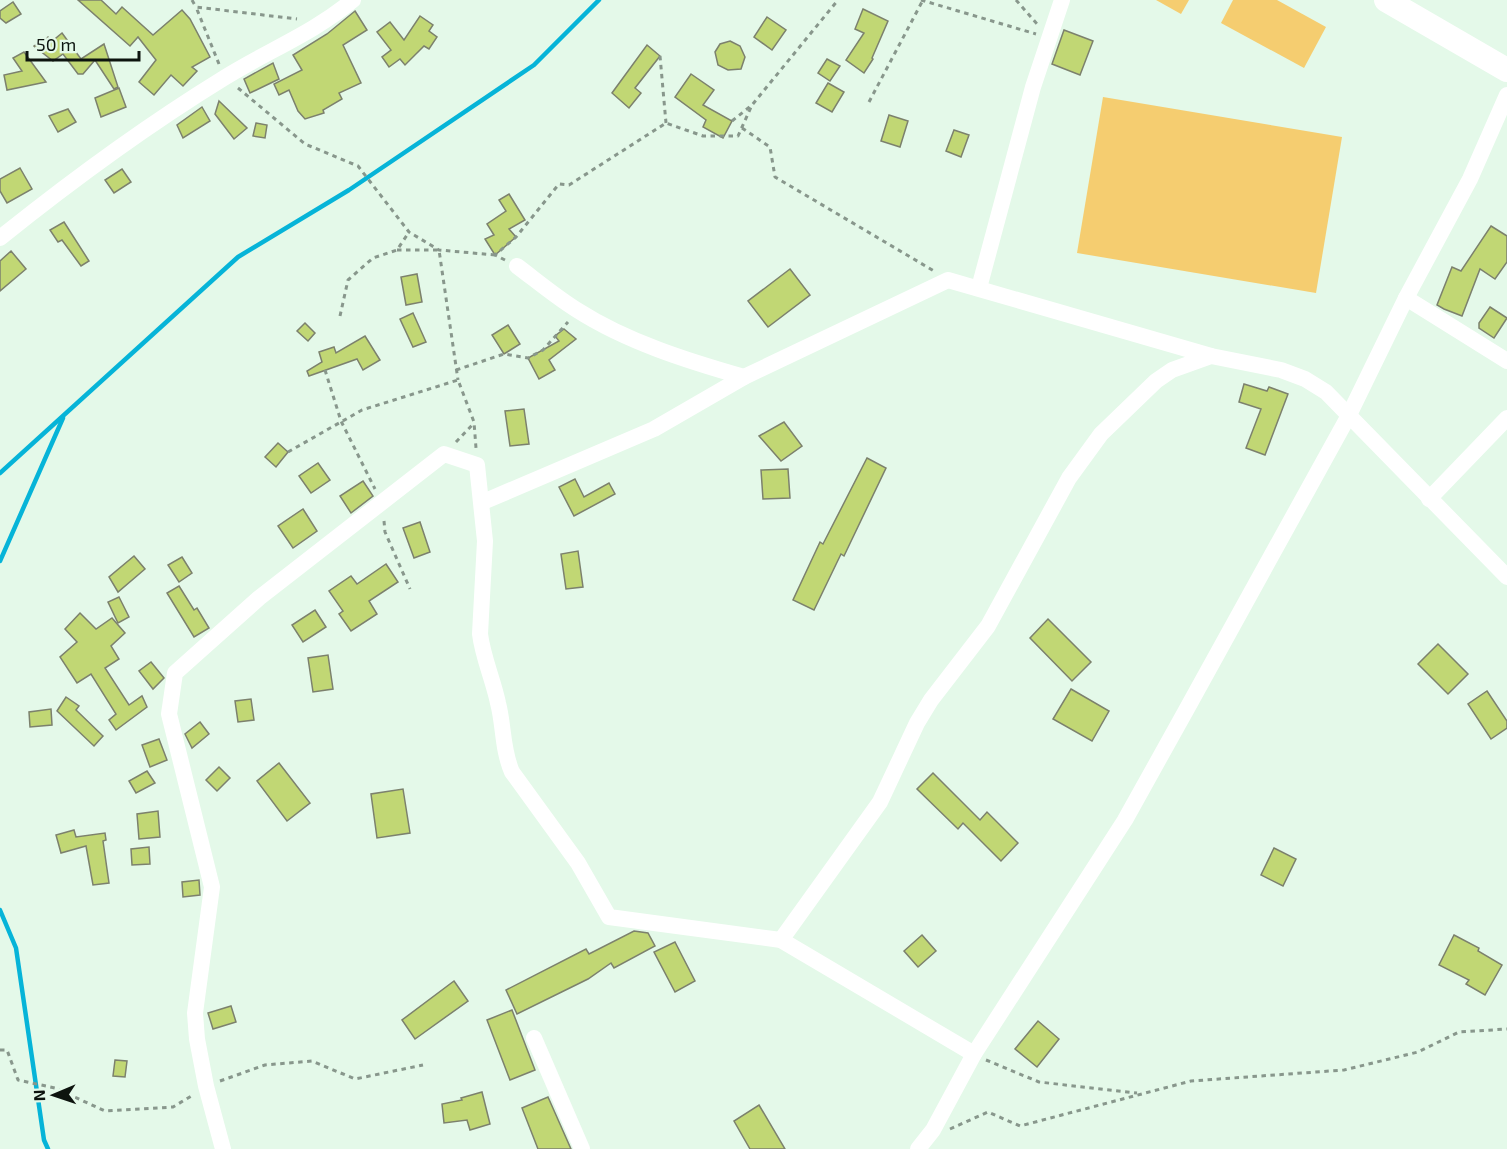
<svg xmlns="http://www.w3.org/2000/svg" width="1507" height="1149" font-family="'Exo 2',sans-serif">
<style>
.green{fill:#f5cd70}
.lines{fill:none;stroke-linecap:round;stroke-linejoin:round}
.stream{stroke:#06b4d8;stroke-width:4.5}
.building{fill:#c1d774;stroke:#7c816d;stroke-width:1.5}
.path{stroke:#88978c;stroke-width:3;stroke-dasharray:4.5 4.5;stroke-linecap:butt}
.street{stroke:#fff;stroke-width:16}
.secondary{stroke:#fff;stroke-width:24}
</style>
<rect width="100%" height="100%" fill="#e4f9e9"/>
<g class="green">
<polygon points="1156,0 1189,0 1181,14"/>
<polygon points="1233,0 1277,0 1326,27 1304,68 1221,23"/>
<polygon points="1103,97 1342,137 1316,293 1077,253"/>
</g>
<g class="lines">
<g class="stream">
<polyline points="0,473 238,257 349,190 534,65 599,0"/>
<polyline points="0,561 63,418"/>
<polyline points="0,910 16,948 44,1140 48,1149"/>
</g>
</g>
<g class="building">
<polygon points="78,0 101,0 116,14 122,7 153,35 182,10 190,19 210,57 192,67 197,71 183,86 171,75 154,95 139,82 156,60 138,37 130,46"/>
<polygon points="13,2 21,14 6,23 0,18 0,11"/>
<polygon points="863,9 888,21 872,58 873,59 864,73 846,60 864,33 855,29"/>
<polygon points="355,11 367,30 343,45 361,83 339,93 342,99 323,110 324,113 305,119 298,111 289,90 279,95 274,84 302,70 293,55 327,34"/>
<polygon points="420,16 433,25 429,31 437,37 429,49 424,46 405,65 400,59 389,67 382,57 391,50 377,32 390,22 404,40"/>
<polygon points="767,17 786,30 772,50 754,37"/>
<polygon points="1064,30 1093,41 1080,75 1052,64"/>
<polygon points="62,33 81,59 104,44 118,87 114,89 95,60 83,74 78,74 63,54 53,61 34,46 48,37 51,42"/>
<polygon points="730,41 740,46 745,57 741,69 728,70 718,65 715,52 720,44"/>
<polygon points="647,45 660,56 635,88 641,93 629,108 612,93"/>
<polygon points="24,52 46,82 7,90 4,75 22,71 13,58"/>
<polygon points="827,59 840,66 830,81 818,73"/>
<polygon points="273,63 279,79 250,93 244,79"/>
<polygon points="691,74 714,90 703,105 732,121 723,138 703,127 706,120 675,97"/>
<polygon points="828,83 844,92 832,112 816,103"/>
<polygon points="119,88 126,107 101,117 95,98"/>
<polygon points="219,101 247,128 234,139 215,114"/>
<polygon points="202,107 210,121 183,138 177,125"/>
<polygon points="68,109 76,122 58,132 49,116"/>
<polygon points="889,115 908,121 900,147 881,141"/>
<polygon points="256,123 267,125 265,138 253,136"/>
<polygon points="954,130 969,135 961,157 946,151"/>
<polygon points="20,168 32,189 7,203 0,191 0,179"/>
<polygon points="122,169 131,182 114,193 105,180"/>
<polygon points="509,194 525,220 509,229 516,237 495,255 485,239 494,235 487,224 506,211 499,200"/>
<polygon points="64,222 89,261 81,266 62,240 58,242 50,230"/>
<polygon points="1491,226 1507,236 1507,262 1495,279 1480,269 1462,316 1444,309 1437,305 1452,267 1461,271"/>
<polygon points="11,251 26,269 0,291 0,261"/>
<polygon points="790,269 810,295 768,327 748,301"/>
<polygon points="417,274 422,302 406,305 401,277"/>
<polygon points="1490,307 1507,318 1494,338 1479,328 1479,323"/>
<polygon points="413,313 426,342 413,347 400,319"/>
<polygon points="305,323 315,333 308,341 297,331"/>
<polygon points="508,325 520,344 504,354 492,335"/>
<polygon points="564,329 576,339 549,360 555,370 539,379 528,358 559,341 555,336"/>
<polygon points="365,336 380,360 363,370 357,359 309,376 307,371 322,362 319,352 334,347 336,353"/>
<polygon points="1244,384 1267,391 1269,387 1288,394 1265,455 1246,448 1261,409 1239,402"/>
<polygon points="524,409 529,444 510,446 505,411"/>
<polygon points="784,422 802,446 781,461 759,436"/>
<polygon points="278,443 288,452 276,467 265,457"/>
<polygon points="867,458 886,468 844,556 841,554 814,610 793,600 820,542 823,544"/>
<polygon points="318,463 330,480 311,493 299,476"/>
<polygon points="788,469 790,498 763,499 761,470"/>
<polygon points="575,479 584,497 609,483 615,494 574,516 559,487"/>
<polygon points="363,481 373,496 351,513 340,496"/>
<polygon points="303,509 317,531 293,548 278,526"/>
<polygon points="420,522 430,552 414,558 403,528"/>
<polygon points="578,551 583,587 566,589 561,554"/>
<polygon points="134,556 145,569 118,592 109,577"/>
<polygon points="182,557 192,573 179,582 168,565"/>
<polygon points="386,564 398,582 369,601 377,614 351,631 339,614 343,611 329,591 351,576 357,584"/>
<polygon points="179,586 194,610 197,608 209,628 194,637 167,593"/>
<polygon points="119,597 129,617 118,623 108,602"/>
<polygon points="315,610 326,627 303,642 292,625"/>
<polygon points="80,613 96,629 112,618 125,633 111,646 119,659 105,668 129,705 142,696 147,707 116,730 109,720 116,714 91,674 77,683 60,657 77,642 65,629"/>
<polygon points="1048,619 1091,662 1072,681 1030,638"/>
<polygon points="1438,644 1468,674 1448,694 1418,664"/>
<polygon points="328,655 333,689 313,692 308,658"/>
<polygon points="151,662 164,678 153,689 139,671"/>
<polygon points="1071,689 1109,711 1092,741 1053,719"/>
<polygon points="1487,691 1507,721 1507,728 1491,739 1468,704"/>
<polygon points="66,697 79,706 76,710 103,736 94,746 57,711"/>
<polygon points="251,699 254,720 238,722 235,701"/>
<polygon points="51,709 52,725 30,727 29,712"/>
<polygon points="200,722 209,734 192,748 185,734"/>
<polygon points="159,739 167,760 150,767 142,745"/>
<polygon points="279,763 310,803 287,821 257,781"/>
<polygon points="219,767 230,778 217,791 206,780"/>
<polygon points="147,771 155,783 136,793 129,781"/>
<polygon points="933,773 980,820 987,812 1018,843 1001,861 963,823 958,829 917,789"/>
<polygon points="403,789 410,833 377,838 371,794"/>
<polygon points="158,811 160,837 139,839 137,814"/>
<polygon points="74,830 76,837 105,833 106,840 103,841 109,883 93,885 86,846 61,853 56,835"/>
<polygon points="149,847 150,864 132,865 131,849"/>
<polygon points="1274,848 1296,859 1283,886 1261,875"/>
<polygon points="199,880 200,895 183,897 182,882"/>
<polygon points="634,931 648,933 655,946 614,968 611,963 588,979 517,1014 506,990 586,949 589,954"/>
<polygon points="922,935 936,951 918,967 904,951"/>
<polygon points="1454,935 1479,948 1478,951 1502,965 1485,995 1466,984 1469,980 1439,965"/>
<polygon points="675,942 695,981 675,992 654,952"/>
<polygon points="454,981 468,1001 415,1039 402,1020"/>
<polygon points="231,1006 236,1022 213,1029 208,1013"/>
<polygon points="512,1010 535,1070 510,1080 487,1020"/>
<polygon points="1038,1021 1059,1039 1037,1067 1015,1049"/>
<polygon points="115,1060 127,1061 125,1077 113,1076"/>
<polygon points="482,1092 490,1124 470,1130 467,1120 444,1123 442,1104 462,1100 461,1098"/>
<polygon points="548,1097 571,1149 538,1149 522,1108"/>
<polygon points="759,1105 785,1149 750,1149 734,1121"/>
</g>
<g class="lines">
<g class="path">
<polyline points="192,0 196,7"/>
<polyline points="921,0 1036,34"/>
<polyline points="1016,0 1038,25"/>
<polyline points="660,56 666,123"/>
<polyline points="219,64 196,7 297,19"/>
<polyline points="238,88 305,144 358,166 409,232 439,250 495,255"/>
<polyline points="869,102 923,0"/>
<polyline points="732,121 752,105 838,0"/>
<polyline points="742,128 770,147 775,177 934,271"/>
<polyline points="397,250 439,250 458,380"/>
<polyline points="505,260 495,255 516,237 559,184 569,185 666,123 703,136 738,136 752,105"/>
<polyline points="340,316 348,280 373,258 397,250 409,232"/>
<polyline points="325,370 341,421 375,489"/>
<polyline points="456,370 504,354 528,358 543,350 568,322"/>
<polyline points="456,442 474,423"/>
<polyline points="288,452 362,410 458,380 474,422 476,448"/>
<polyline points="384,521 385,532 410,589"/>
<polyline points="0,1050 7,1050 18,1080 55,1088 105,1111 173,1107 193,1095"/>
<polyline points="986,1060 1039,1082 1137,1093"/>
<polyline points="220,1081 265,1065 312,1061 355,1079 423,1065"/>
<polyline points="950,1129 988,1112 1020,1126 1191,1081 1344,1070 1418,1052 1459,1032 1507,1029"/>
</g>
<g class="street">
<path d="M0,238C71,181 146,126 224,78C267,51 314,33 353,0"/>
<path d="M517,266C537,281 556,297 577,310C627,342 688,361 744,377"/>
<polyline points="979,288 1033,87 1062,0"/>
<polyline points="1406,298 1507,361"/>
<polyline points="1429,499 1507,418"/>
<polyline points="483,502 654,429 744,377 948,280 1211,356"/>
<polyline points="781,940 880,802 917,723 931,700 988,626 1069,478 1101,434 1156,381 1172,370 1211,356 1281,370 1305,379 1326,392 1507,577"/>
<polyline points="534,1038 582,1149"/>
<path d="M223,1149L206,1086L197,1039L195,1013L212,887L169,714L175,673L259,598L444,454L477,465L485,541L480,634C483,658 493,679 498,703C504,726 502,749 512,772L578,863L609,917L781,940L974,1054"/>
<polyline points="918,1149 933,1130 974,1054 1125,820 1189,705 1348,417 1406,298 1470,179 1507,95"/>
</g>
<polyline class="secondary" points="1386,0 1507,70"/>
</g>
<g transform="translate(54 1095) rotate(268)" stroke="#e4f9e9" stroke-width="4.5" paint-order="stroke">
<path d="M0-4.5L10 22L0 15L-10 22Z" fill="#0d140f"/>
<text y="-9" font-size="16" font-weight="bold" text-anchor="middle" fill="#0d140f">N</text>
</g>
<path d="M27 51v9h112v-9" fill="none" stroke="#0d140f" stroke-width="3"/>
<text x="36" y="51" font-size="18" fill="#0d140f" stroke="#e4f9e9" stroke-width="4.5" paint-order="stroke">50 m</text>
</svg>
